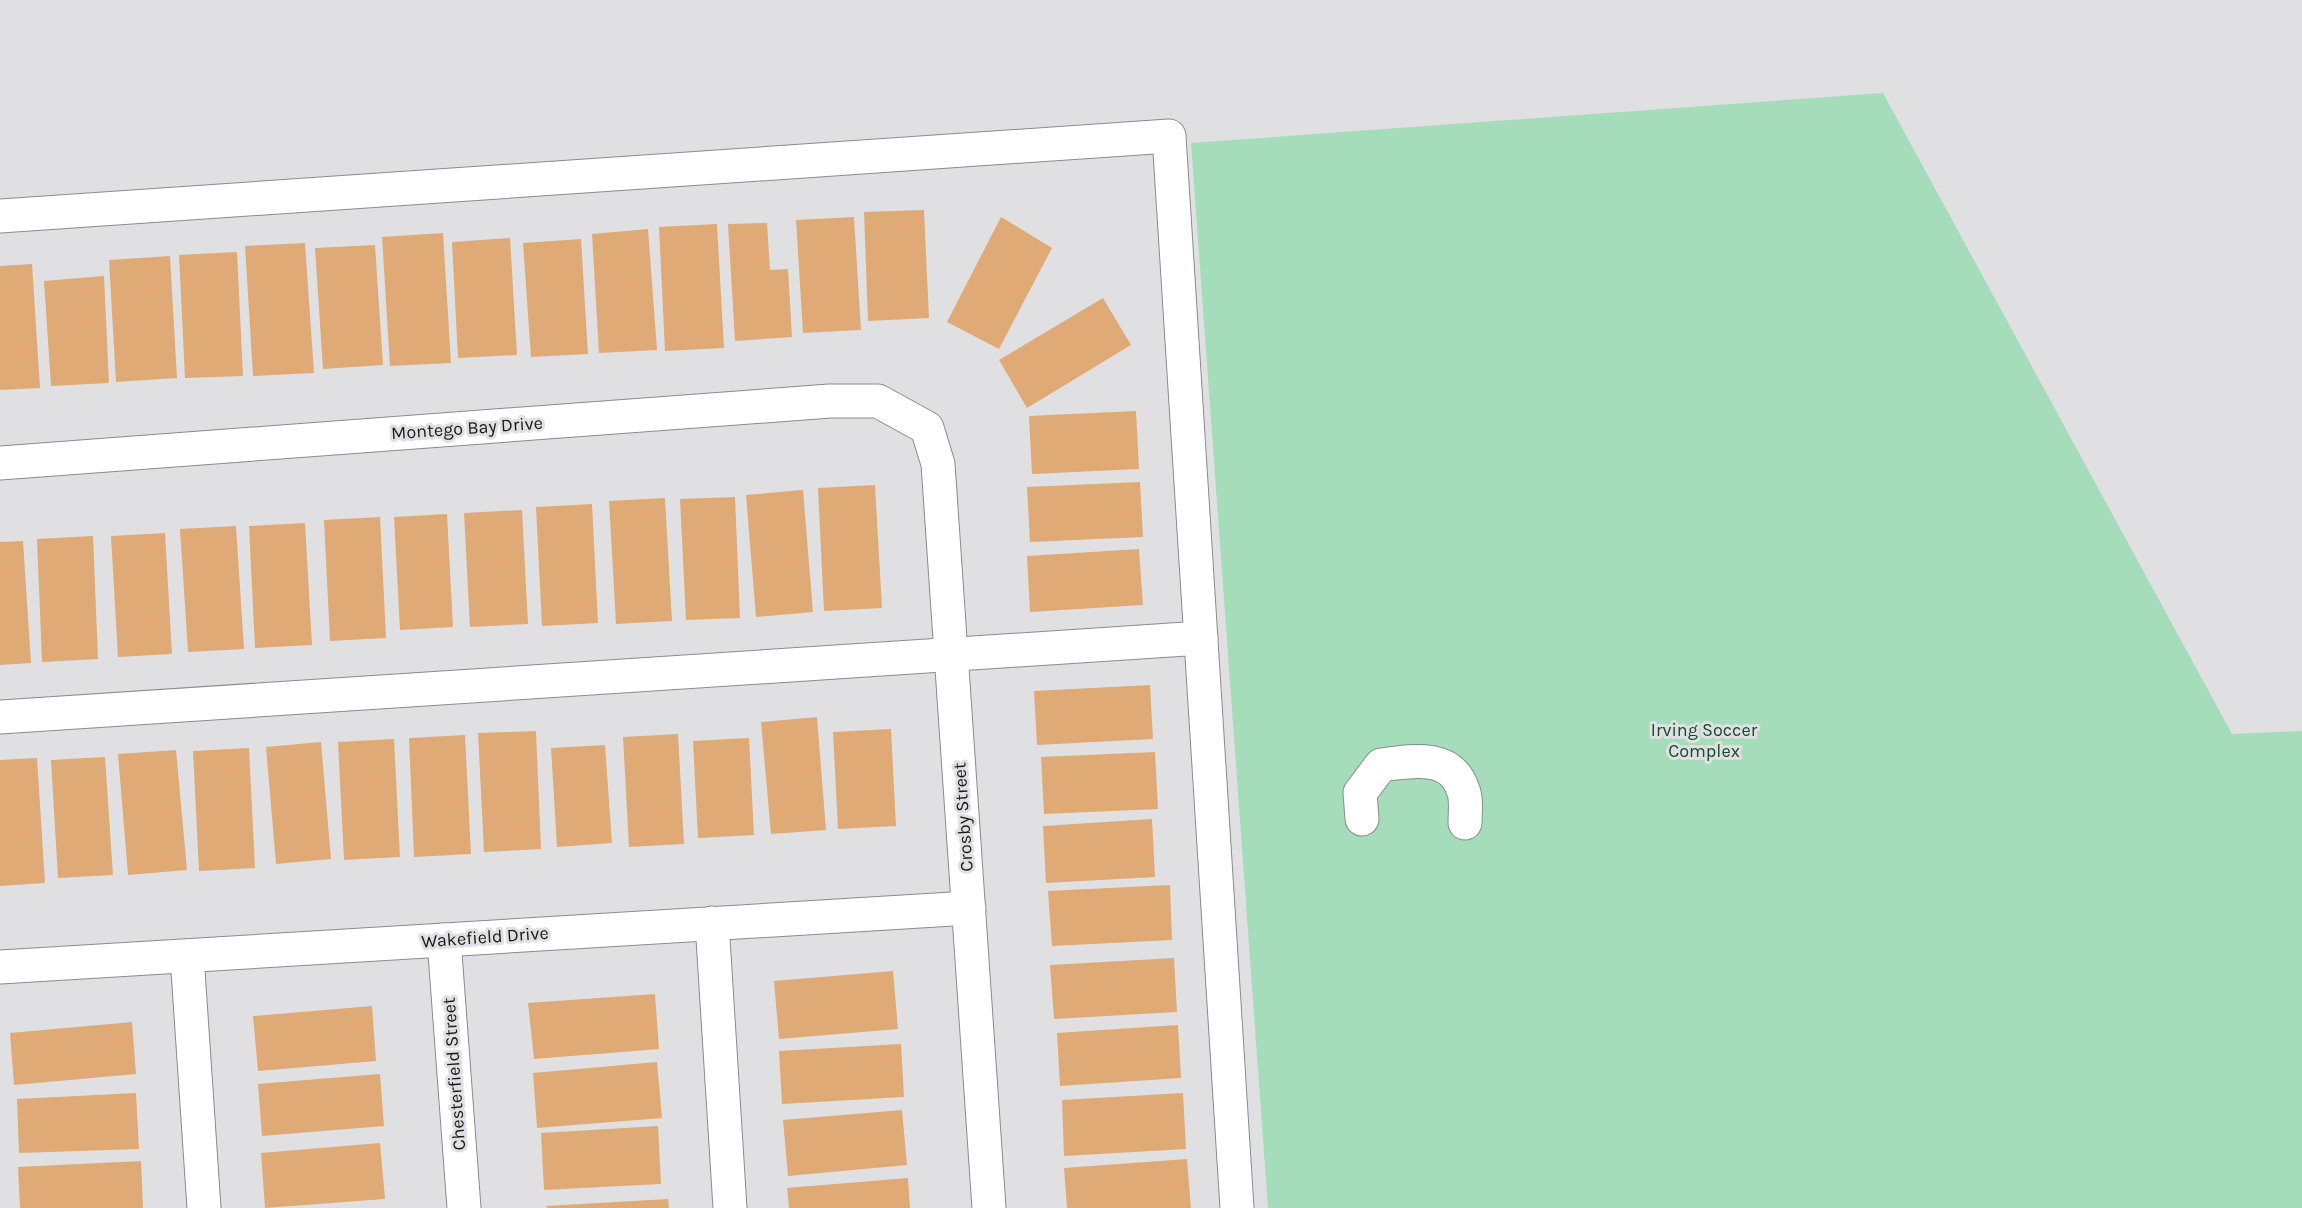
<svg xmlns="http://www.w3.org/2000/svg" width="2302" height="1208" font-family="Karla,sans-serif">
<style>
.green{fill:#a5dcba}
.building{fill:#dfaa76}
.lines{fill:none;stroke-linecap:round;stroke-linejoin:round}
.minor-casing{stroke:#8b8b8d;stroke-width:35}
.minor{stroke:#fff;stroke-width:33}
.labels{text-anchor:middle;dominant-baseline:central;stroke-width:6;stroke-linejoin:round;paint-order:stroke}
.street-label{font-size:18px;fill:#181819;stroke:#e0e0e2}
.park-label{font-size:18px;fill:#144a2f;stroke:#e0e0e2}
</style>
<rect width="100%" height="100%" fill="#e0e0e2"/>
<polygon class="green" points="1883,93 2232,734 2302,731 2302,1208 1268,1208 1191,143"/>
<g class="building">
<polygon points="924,210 929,318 868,321 864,212"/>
<polygon points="854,217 861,330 803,333 796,220"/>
<polygon points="1001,217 1052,248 999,349 947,322"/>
<polygon points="767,223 770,270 788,269 792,337 735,341 728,224"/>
<polygon points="717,224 724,348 665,351 659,227"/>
<polygon points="648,229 657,350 599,353 592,234"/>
<polygon points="443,233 451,363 390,366 382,237"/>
<polygon points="510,238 517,355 458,358 452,242"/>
<polygon points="581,239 588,354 531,357 523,243"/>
<polygon points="305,243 314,373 253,376 245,246"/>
<polygon points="375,245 383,365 323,369 315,248"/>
<polygon points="237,252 243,376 185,378 179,255"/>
<polygon points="170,256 177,378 116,382 109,260"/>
<polygon points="32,264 40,388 0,390 0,266"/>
<polygon points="104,276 109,383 51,386 44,281"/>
<polygon points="1103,298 1131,345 1027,408 999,360"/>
<polygon points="1136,411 1139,469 1032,474 1029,416"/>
<polygon points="1140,482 1143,537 1030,542 1027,487"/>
<polygon points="875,485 882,608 824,611 818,488"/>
<polygon points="803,490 813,612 756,617 746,495"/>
<polygon points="735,497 740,618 686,620 680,499"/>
<polygon points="665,498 672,621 616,624 609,501"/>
<polygon points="592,504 598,623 542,626 536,507"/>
<polygon points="522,510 528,624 470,627 464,513"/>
<polygon points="447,514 453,627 400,630 394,517"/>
<polygon points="380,517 386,638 330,641 324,520"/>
<polygon points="305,523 312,645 255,648 249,526"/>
<polygon points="236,526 244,649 188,652 180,529"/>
<polygon points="165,533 172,654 118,657 111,536"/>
<polygon points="93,536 98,659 42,662 37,539"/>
<polygon points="23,541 31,663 0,665 0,542"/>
<polygon points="1139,549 1143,605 1030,612 1027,556"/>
<polygon points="1150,685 1153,739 1037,745 1034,691"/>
<polygon points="817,717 826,830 771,834 761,722"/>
<polygon points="891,729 896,826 838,829 833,732"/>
<polygon points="536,731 541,849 484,852 478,733"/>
<polygon points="678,734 684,844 629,847 623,737"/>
<polygon points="465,735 471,854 414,857 409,738"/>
<polygon points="749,738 754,835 698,838 693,741"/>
<polygon points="394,739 400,857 344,860 338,742"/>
<polygon points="321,742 331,859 276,864 266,747"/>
<polygon points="605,745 612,843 557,847 551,748"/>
<polygon points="249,748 255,868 199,871 193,751"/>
<polygon points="176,750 187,870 128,875 118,754"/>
<polygon points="1155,752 1158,809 1044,814 1041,757"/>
<polygon points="105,757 113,875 58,878 51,760"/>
<polygon points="37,758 45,883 0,886 0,760"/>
<polygon points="1152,819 1155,877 1046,883 1043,826"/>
<polygon points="1170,885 1172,940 1052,946 1048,891"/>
<polygon points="1174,958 1177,1012 1054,1019 1050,965"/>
<polygon points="893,971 898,1029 779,1039 774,981"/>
<polygon points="655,994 659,1049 534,1059 528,1003"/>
<polygon points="372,1006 376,1061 258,1071 253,1016"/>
<polygon points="132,1022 136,1074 14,1085 10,1033"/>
<polygon points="1178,1025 1181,1078 1060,1086 1057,1033"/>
<polygon points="901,1044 904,1097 782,1104 779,1051"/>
<polygon points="657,1062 662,1118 537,1128 533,1073"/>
<polygon points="380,1074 384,1126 262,1136 258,1084"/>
<polygon points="136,1093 139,1149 19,1153 17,1099"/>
<polygon points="1183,1093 1186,1149 1064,1156 1062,1100"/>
<polygon points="902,1110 907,1165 788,1176 783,1120"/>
<polygon points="658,1126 661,1184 544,1190 541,1133"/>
<polygon points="380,1143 385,1199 265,1208 261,1153"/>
<polygon points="1187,1159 1191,1208 1067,1208 1064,1168"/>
<polygon points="141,1161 143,1208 20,1208 18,1167"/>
<polygon points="908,1178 910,1208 789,1208 787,1188"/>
<polygon points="668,1199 669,1208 547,1208 546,1206"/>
</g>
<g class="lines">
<g class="minor-casing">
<g id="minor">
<polyline points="0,216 1169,136 1237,1208"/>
<polyline points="0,463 830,401 878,401 927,428 938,464 989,1208"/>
<polyline points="0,717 1201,638"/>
<path d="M1362,819L1360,793L1381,765C1411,761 1451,753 1463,790C1467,799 1465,813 1465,823"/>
<polyline points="712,923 730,1208"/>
<polyline points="444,940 464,1208"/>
<polyline points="187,956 204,1208"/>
<polyline points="0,967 969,908"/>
</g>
</g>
<use href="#minor" class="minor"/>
</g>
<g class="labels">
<g class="street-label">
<text transform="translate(467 428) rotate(-4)">Montego Bay Drive</text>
<text transform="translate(963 817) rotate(-94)">Crosby Street</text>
<text transform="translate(485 937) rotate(-4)">Wakefield Drive</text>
<text transform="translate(454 1074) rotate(-94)">Chesterfield Street</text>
</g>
<g class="park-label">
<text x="1704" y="730">Irving Soccer<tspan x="1704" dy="21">Complex</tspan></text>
</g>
</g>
</svg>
